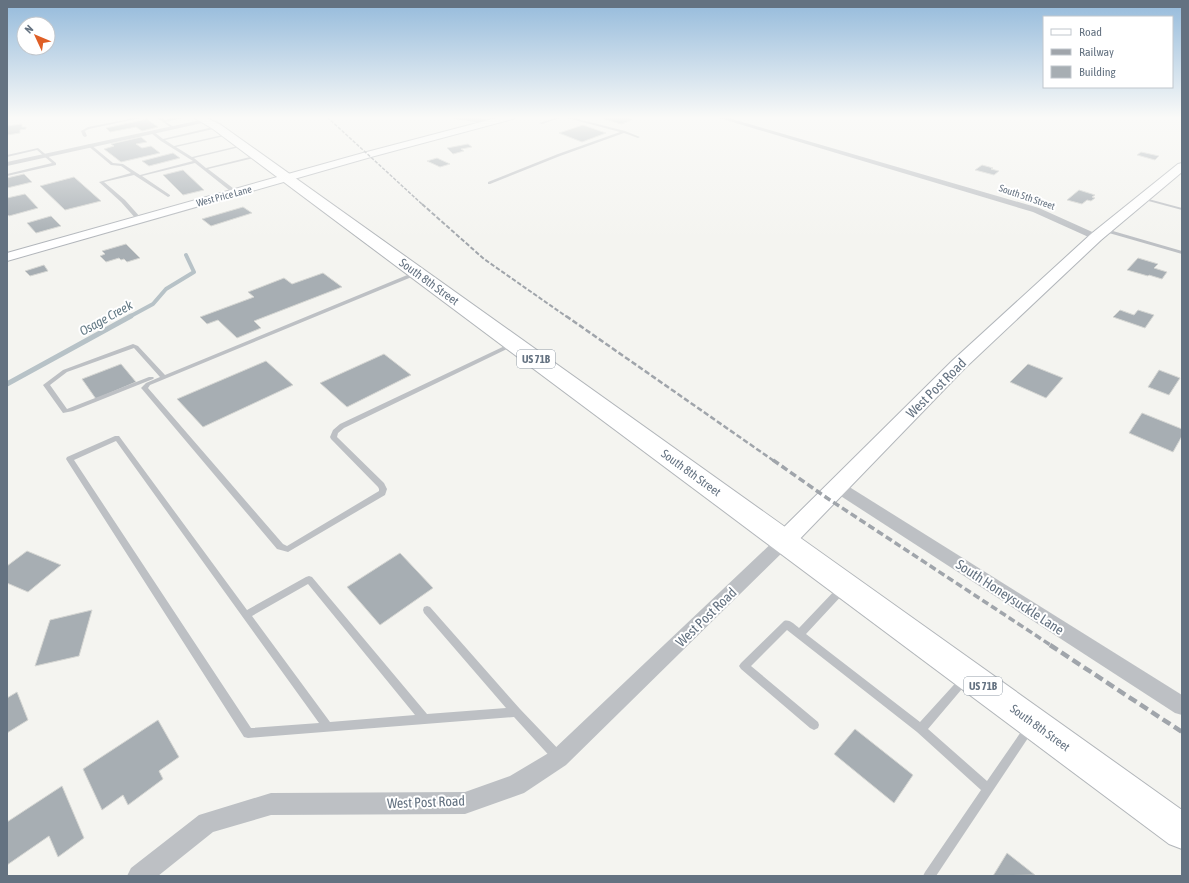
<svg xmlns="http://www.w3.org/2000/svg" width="1189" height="883" font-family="'Asap Condensed',sans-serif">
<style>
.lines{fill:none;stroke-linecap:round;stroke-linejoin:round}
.stream-far1{stroke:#b7c2c7;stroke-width:4}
.stream{stroke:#b7c2c7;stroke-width:5}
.building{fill:#a7aeb3;stroke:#d5d6d3}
.secondary-casing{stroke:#b2b6bb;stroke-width:2}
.primary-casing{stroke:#b2b6ba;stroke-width:2}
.lane{fill:#bdc0c4;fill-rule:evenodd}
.street{fill:#bdc0c4;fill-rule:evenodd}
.secondary{fill:#fff;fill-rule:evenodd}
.primary{fill:#fff;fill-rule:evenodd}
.rail-far4{stroke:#a0a5ab;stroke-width:1.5;stroke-dasharray:3.5 1.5;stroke-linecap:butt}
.rail-far3{stroke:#a0a5ab;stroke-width:2;stroke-dasharray:4.5 2;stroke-linecap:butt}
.rail-far2{stroke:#a0a5ab;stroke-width:2.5;stroke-dasharray:5.5 2.5;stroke-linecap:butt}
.rail-far1{stroke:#a0a5ab;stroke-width:3.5;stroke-dasharray:7 3.5;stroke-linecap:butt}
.rail{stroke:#a0a5ab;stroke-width:4.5;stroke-dasharray:9 4.5;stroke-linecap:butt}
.labels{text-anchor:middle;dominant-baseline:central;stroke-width:4;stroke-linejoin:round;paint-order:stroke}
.far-street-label{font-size:10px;fill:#647281;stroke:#fff}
.shield{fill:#fff;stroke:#929ca7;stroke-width:1}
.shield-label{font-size:11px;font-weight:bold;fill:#647281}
.street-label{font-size:12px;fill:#647281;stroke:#fff}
.water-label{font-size:13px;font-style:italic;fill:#647a85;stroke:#fff}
.near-street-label{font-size:14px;fill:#647281;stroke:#fff}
</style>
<rect width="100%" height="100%" fill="#f4f4f0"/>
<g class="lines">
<polyline class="stream-far1" points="129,317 153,304 166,289 194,272 186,255"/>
<polyline class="stream" points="7,384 131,316"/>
</g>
<g class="building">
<polygon points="610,117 622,117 633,120 621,124 604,119"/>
<polygon points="147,119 158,127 142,131 136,127 110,132 106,128"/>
<polygon points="22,124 22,127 26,127 26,129 20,130 20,133 7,135 7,126"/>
<polygon points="583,125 606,133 582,142 559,133"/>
<polygon points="141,137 147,142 136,144 142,148 151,146 160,153 121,162 104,149 114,146 111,144"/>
<polygon points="468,144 472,147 461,149 464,151 453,154 447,148"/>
<polygon points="1141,152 1159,156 1155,160 1137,155"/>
<polygon points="173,153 180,158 149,166 142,161"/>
<polygon points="437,158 450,164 440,167 427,161"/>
<polygon points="982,165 993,168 991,169 999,171 994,175 975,170"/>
<polygon points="183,170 204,190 183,195 163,175"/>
<polygon points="24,174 32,182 7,188 7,178"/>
<polygon points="74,177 101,201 65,210 40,186"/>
<polygon points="1079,190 1095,195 1092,197 1095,198 1091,201 1087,200 1082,204 1067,200"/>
<polygon points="25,194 38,208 9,216 7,214 7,198"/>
<polygon points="243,207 252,213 211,226 202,219"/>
<polygon points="51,216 61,226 36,233 27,223"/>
<polygon points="126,244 140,258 127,262 124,259 121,260 119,258 106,262 100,256 105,254 102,251"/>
<polygon points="1138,258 1158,264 1154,268 1167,272 1162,279 1149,275 1148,276 1127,270"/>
<polygon points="44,265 48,271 30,276 25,271"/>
<polygon points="323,273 342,287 254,321 261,328 237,338 218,320 207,324 200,317 254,297 248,292 284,278 292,284"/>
<polygon points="1120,310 1134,315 1138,310 1154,315 1145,328 1113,317"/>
<polygon points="384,354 411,375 347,407 320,383"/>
<polygon points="266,361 293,385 203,427 177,399"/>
<polygon points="121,364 136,382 96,399 82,379"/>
<polygon points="1028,364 1063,378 1046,398 1010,382"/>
<polygon points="1159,370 1180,378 1169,395 1148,387"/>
<polygon points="1142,413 1182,429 1182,436 1173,452 1129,433"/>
<polygon points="27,551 61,565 28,592 7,583 7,566"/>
<polygon points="400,553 433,588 380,625 347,587"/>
<polygon points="92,610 79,656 35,666 50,620"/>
<polygon points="17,692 28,720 7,733 7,698"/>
<polygon points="158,720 179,757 159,771 163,779 128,805 123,795 102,810 83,769"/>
<polygon points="855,729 913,775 894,803 834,754"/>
<polygon points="62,786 84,838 58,857 49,836 7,865 7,822"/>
<polygon points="1007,853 1035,875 993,876"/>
</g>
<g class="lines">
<g class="secondary-casing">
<g id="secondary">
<polygon points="500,117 515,117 513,119 371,157 7,261 7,253 363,153"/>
<polygon points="1182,163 1182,172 1101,240 964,369 792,547 784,550 776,547 772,541 776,535 952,361 1091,234 1178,164"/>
</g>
</g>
<g class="primary-casing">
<polygon id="primary" points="193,117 205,117 221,125 1182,810 1182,849 1169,844 253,159 213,129"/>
</g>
<g class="lane">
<polygon points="140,117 145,117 89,129 85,131 87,136 85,137 83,136 81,131 88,127"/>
<polygon points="156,117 160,117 164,120 181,117 186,117 166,122 174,127 173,129"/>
<polygon points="559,117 563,117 542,124 539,123"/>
<polygon points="567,117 570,117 625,131 640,137 638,138 624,133 560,156 490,184 488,184 488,182 558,154 620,132 567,118"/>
<polygon points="217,126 218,128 165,140 174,146 227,134 229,135 176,147 192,157 242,145 244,146 194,158 206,168 258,155 258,157 208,169 238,192 238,194 234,194 195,163 142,176 170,195 170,196 168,197 134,175 104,182 125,200 141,218 141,220 137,220 121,202 99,182 131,173 121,166 111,165 87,145 90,144 113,163 123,164 140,175 193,161 161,141 151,133 151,131 153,131 163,139"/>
<polygon points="38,148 56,163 56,165 7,176 7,174 52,163 37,150 7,157 7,155"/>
<polygon points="1141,197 1182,208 1182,210 1141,199"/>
<polygon points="1102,229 1106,229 1182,251 1182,254 1102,231"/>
<polygon points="417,271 419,272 419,274 150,385 148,388 283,544 287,546 379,491 379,489 378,487 331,439 330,437 333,430 340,424 511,343 515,343 515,345 344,428 338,433 337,437 384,483 387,489 385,495 288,552 277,549 142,389 141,388 146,383 160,377 134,348 67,372 50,385 67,409 149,377 153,377 154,378 153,379 73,411 63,413 43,385 63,370 133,344 138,346 165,375"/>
<path d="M115,436H119L247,610L306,577L309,576L312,577L427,714L506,708L424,613L423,610L424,607L427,606L430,607L520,709L563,754L564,758L563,762L559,763L555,762L514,717L248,738L244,737L66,459L67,457ZM116,441L319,723L251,728L74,460ZM308,584L415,715L330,722L252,616Z"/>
<path d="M842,585L845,586L846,589L845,592L806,634L920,722L961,677L964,676L967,677L969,680L967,683L928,729L987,781L1025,726L1029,724L1033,726L1034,729L936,876H923L925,872L981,790L917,732L787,630L751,666L818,722L819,725L818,728L814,730L810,728L741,669L739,666L741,663L784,621C790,619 795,625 799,628L839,586Z"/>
</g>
<g class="street">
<path d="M452,117C461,116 485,117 492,122L489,124L455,119Z"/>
<polygon points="716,117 725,117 1039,208 1099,235 1101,237 1096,240 1093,239 1033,212"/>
<polygon points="205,119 208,121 207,122 7,166 7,162"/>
<polygon points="838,482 843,483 1182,695 1182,715 1175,713 833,491 830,487 833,483"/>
<polygon points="784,535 790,537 792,541 790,545 566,765 524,793 465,814 271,815 213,832 158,876 127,876 131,868 199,815 271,793 465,792 510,776 552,751 778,537"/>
</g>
<use href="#secondary" class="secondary"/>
<use href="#primary" class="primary"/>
<polyline class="rail-far4" points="327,117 423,205"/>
<polyline class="rail-far3" points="422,204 484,259 567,317"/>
<polyline class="rail-far2" points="566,316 774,461"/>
<polyline class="rail-far1" points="773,460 827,498 1052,646"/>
<polyline class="rail" points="1050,645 1182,732"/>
</g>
<linearGradient id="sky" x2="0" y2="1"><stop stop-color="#94badb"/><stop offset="0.49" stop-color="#fafaf8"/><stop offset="1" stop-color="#fafaf8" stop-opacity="0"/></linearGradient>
<rect width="1189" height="240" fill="url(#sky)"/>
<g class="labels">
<g class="far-street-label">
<text transform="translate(224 196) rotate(-15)">West Price Lane</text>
<text transform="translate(1027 197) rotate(19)">South 5th Street</text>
</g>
<g class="shield">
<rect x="517" y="350" width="38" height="18" rx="3"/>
<rect x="964" y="677" width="38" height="18" rx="3"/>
</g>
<g class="shield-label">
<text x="536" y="359">US 71B</text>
<text x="983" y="686">US 71B</text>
</g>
<g class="street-label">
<text transform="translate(429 282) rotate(36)">South 8th Street</text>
<text transform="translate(691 473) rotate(36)">South 8th Street</text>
<text transform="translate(1040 728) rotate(36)">South 8th Street</text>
</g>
<g class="water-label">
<text transform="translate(106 318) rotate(-29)">Osage Creek</text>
</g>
<g class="near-street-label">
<text transform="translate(936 388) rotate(-45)">West Post Road</text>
<text transform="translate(1010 597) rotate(33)">South Honeysuckle Lane</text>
<text transform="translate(706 617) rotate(-44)">West Post Road</text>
<text transform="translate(426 802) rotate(-2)">West Post Road</text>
</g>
</g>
<rect width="1189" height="883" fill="none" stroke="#647281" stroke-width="16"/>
<rect x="1043" y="16" width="130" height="72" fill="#ffffff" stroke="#c1c7cd"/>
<rect x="1051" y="29" width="20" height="6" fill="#ffffff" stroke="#c1c7cd"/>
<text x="1079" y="36" font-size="12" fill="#647281">Road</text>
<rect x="1051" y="49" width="20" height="6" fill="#a0a5ab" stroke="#c1c7cd"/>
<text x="1079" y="56" font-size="12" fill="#647281">Railway</text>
<rect x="1051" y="66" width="20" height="12" fill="#a7aeb3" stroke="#c1c7cd"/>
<text x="1079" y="76" font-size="12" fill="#647281">Building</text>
<g transform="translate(36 36) rotate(314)"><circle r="19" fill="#ffffff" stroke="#c1c7cd"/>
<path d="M0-3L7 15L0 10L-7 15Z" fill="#df5f26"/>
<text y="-6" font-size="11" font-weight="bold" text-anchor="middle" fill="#647281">N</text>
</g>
</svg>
